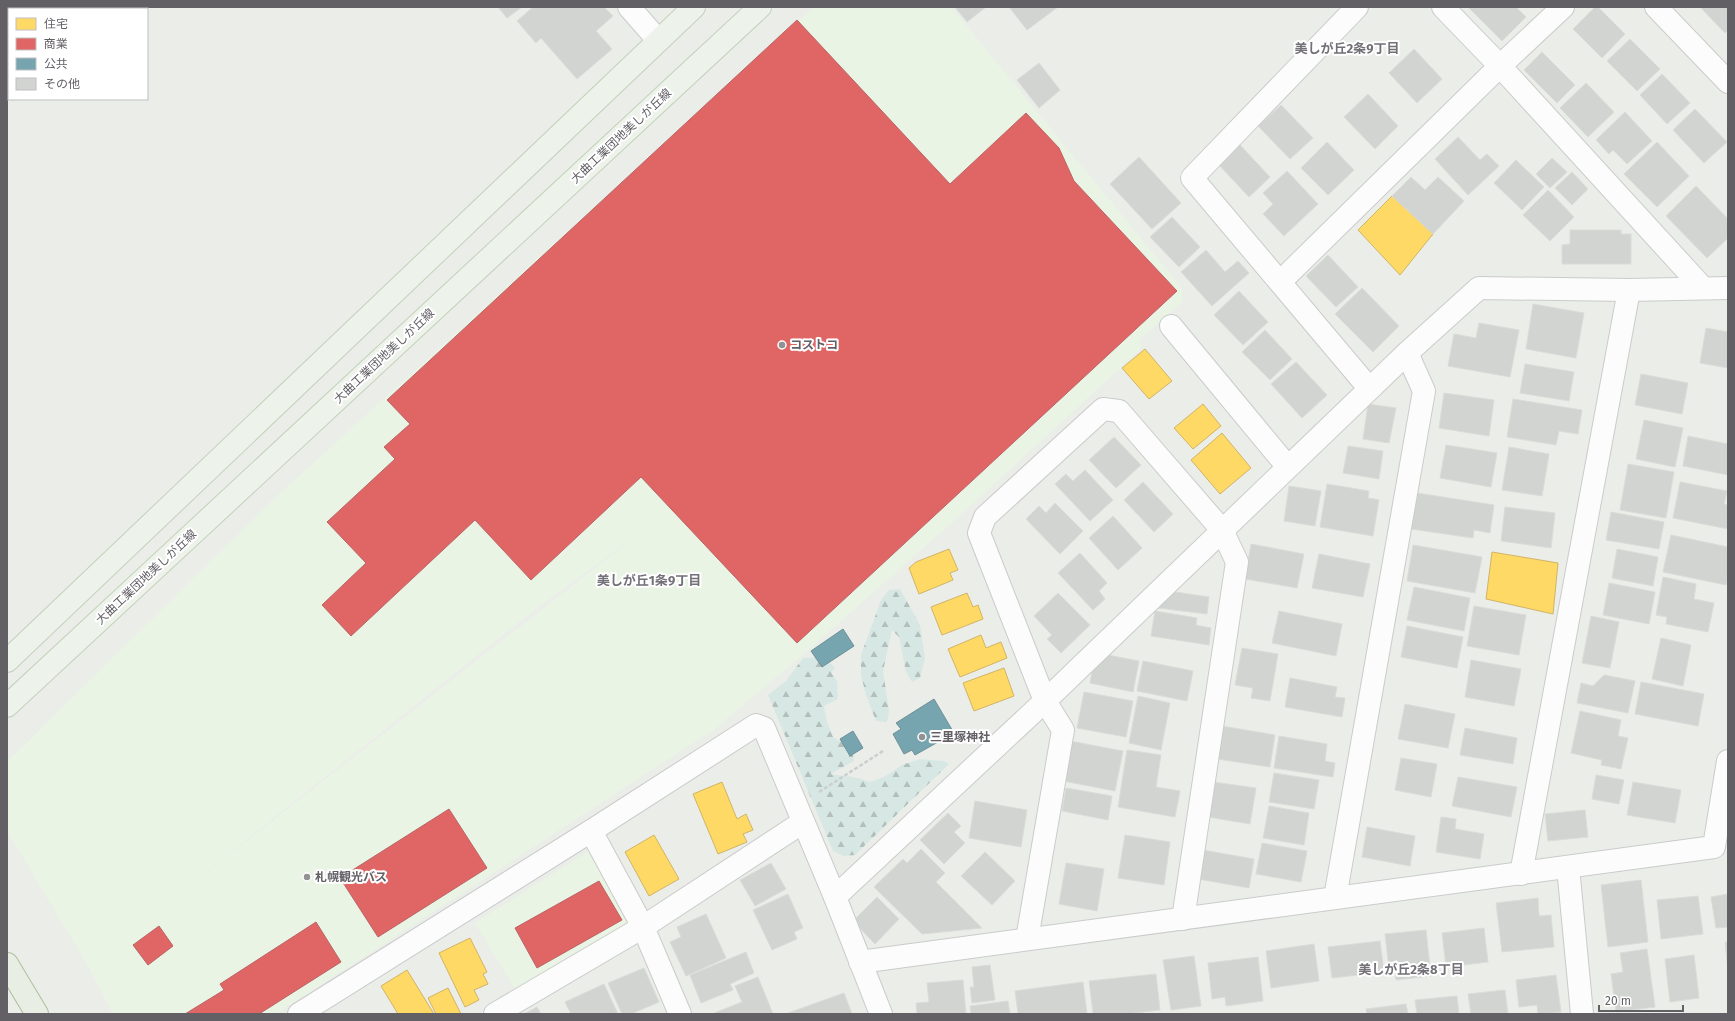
<svg xmlns="http://www.w3.org/2000/svg" width="1735" height="1021" font-family="'Fira Sans','Noto Sans JP',sans-serif">
<style>
.commercial{fill:#eaf4e5;fill-rule:evenodd}
.forest{fill:url(#forest-firs)}
.homes{fill:#ffd966;stroke:#d0b466}
.shops{fill:#e06666;stroke:#ba6466}
.public{fill:#76a5af;stroke:#709099}
.building{fill:#d2d4d1;stroke:#dadcd8}
.lines{fill:none;stroke-linecap:round;stroke-linejoin:round}
.minor-casing{stroke:#cacbcb;stroke-width:24}
.major-casing{stroke:#c3d2ba;stroke-width:24}
.highway-casing{stroke:#abc09a;stroke-width:24}
.path{stroke:#ccced0;stroke-width:2.5;stroke-dasharray:4 2;stroke-linecap:butt}
.minor{stroke:#fcfcfc;stroke-width:22}
.major{stroke:#edf2ea;stroke-width:22}
.highway{stroke:#e8eee4;stroke-width:22}
.poi-dot{fill:#929193;stroke:#fff;stroke-width:1.5}
.labels{text-anchor:middle;dominant-baseline:central;stroke-width:4;stroke-linejoin:round;paint-order:stroke}
.street-label{font-size:12px;fill:#625f65;stroke:#fff}
.poi-label{font-size:12px;font-weight:bold;fill:#625f65;stroke:#fff;text-anchor:start}
.neighbourhood-label{font-size:13px;font-weight:bold;fill:#737077;stroke:#fff}
</style>
<defs>
<pattern id="forest-firs" width="22" height="20" patternUnits="userSpaceOnUse"><rect width="22" height="20" fill="#d7e8e4"/><path d="M5 1l3.5 6h-7zM16 11l3.5 6h-7z" fill="#b2bfbc"/></pattern>
</defs>
<rect width="100%" height="100%" fill="#ebede9"/>
<g class="commercial">
<path d="M814,7H951L1181,287L1183,301L1140,339L1141,349L957,518L800,657L713,730L276,1014H113L88,966L7,831V762L274,499ZM646,528L151,916L528,615Z"/>
<polygon points="591,850 633,925 518,994 475,923"/>
</g>
<g class="forest">
<polygon points="900,589 920,625 925,658 920,678 912,682 906,672 899,637 892,630 883,671 889,710 888,720 885,722 876,721 866,695 861,675 861,655 881,600 889,590"/>
<polygon points="825,657 835,668 831,672 837,681 838,699 824,706 827,722 833,737 852,749 854,761 830,774 858,778 870,782 884,777 902,765 920,759 944,761 949,764 855,855 843,856 833,851 768,695 786,681 803,658"/>
</g>
<g class="homes">
<polygon points="1392,196 1433,234 1400,275 1358,230"/>
<polygon points="1145,349 1172,381 1149,399 1122,368"/>
<polygon points="1203,404 1221,426 1193,449 1174,428"/>
<polygon points="1222,433 1251,468 1220,494 1191,460"/>
<polygon points="949,549 958,570 950,573 953,580 919,594 909,568 916,562"/>
<polygon points="1492,552 1558,563 1553,614 1486,599"/>
<polygon points="967,593 973,607 978,605 983,619 942,635 931,607"/>
<polygon points="981,635 986,648 1001,642 1007,658 960,677 948,649"/>
<polygon points="1004,668 1014,696 974,711 963,683"/>
<polygon points="722,782 737,819 746,814 753,830 743,834 747,842 718,854 693,794"/>
<polygon points="654,835 679,879 649,896 625,852"/>
<polygon points="470,938 487,972 483,974 488,984 474,990 479,1000 465,1007 439,953"/>
<polygon points="407,970 434,1014 398,1014 381,986"/>
<polygon points="448,988 461,1014 436,1014 428,998"/>
</g>
<g class="shops">
<polygon points="797,20 950,184 1026,113 1059,148 1074,181 1177,291 797,643 641,477 531,580 475,520 351,636 322,605 366,563 327,522 395,459 384,447 410,424 387,400"/>
<polygon points="449,809 487,868 378,937 340,878"/>
<polygon points="599,881 622,920 537,968 515,928"/>
<polygon points="316,922 341,962 259,1014 185,1014 224,990 220,984"/>
<polygon points="159,926 173,946 148,965 133,945"/>
</g>
<g class="public">
<polygon points="843,629 854,646 822,667 811,651"/>
<polygon points="934,699 954,733 915,755 912,750 904,754 893,734 901,729 896,723"/>
<polygon points="853,731 863,748 850,756 840,739"/>
</g>
<g class="building">
<polygon points="498,7 522,7 507,18"/>
<polygon points="533,7 604,7 613,16 596,31 612,49 577,79 541,38 536,43 517,21"/>
<polygon points="955,7 986,7 967,22"/>
<polygon points="1009,7 1058,7 1027,30"/>
<polygon points="1470,7 1516,7 1526,17 1502,41 1469,8"/>
<polygon points="1595,7 1598,7 1625,34 1602,58 1573,29"/>
<polygon points="1700,7 1728,7 1728,30 1725,33"/>
<polygon points="1630,39 1660,69 1637,91 1607,61"/>
<polygon points="1414,49 1442,79 1417,103 1389,73"/>
<polygon points="1542,52 1575,85 1557,103 1524,70"/>
<polygon points="1039,63 1060,90 1039,108 1017,80"/>
<polygon points="1662,74 1690,103 1667,124 1640,95"/>
<polygon points="1586,83 1614,112 1588,137 1560,108"/>
<polygon points="1368,94 1398,126 1375,149 1344,117"/>
<polygon points="1281,105 1313,138 1290,159 1258,126"/>
<polygon points="1695,109 1727,142 1704,163 1673,130"/>
<polygon points="1625,112 1652,141 1627,164 1613,150 1609,154 1596,140"/>
<polygon points="1458,137 1480,160 1487,154 1499,166 1468,195 1435,159"/>
<polygon points="1327,142 1354,170 1328,195 1301,168"/>
<polygon points="1657,142 1689,176 1657,207 1624,174"/>
<polygon points="1240,145 1270,177 1249,197 1219,165"/>
<polygon points="1139,157 1181,203 1152,229 1110,184"/>
<polygon points="1552,158 1567,172 1550,188 1536,174"/>
<polygon points="1516,160 1544,187 1522,210 1494,183"/>
<polygon points="1287,171 1318,204 1284,236 1263,214 1273,204 1263,193"/>
<polygon points="1572,172 1588,189 1572,205 1555,188"/>
<polygon points="1411,177 1425,190 1438,177 1464,201 1433,234 1392,196"/>
<polygon points="1696,186 1728,219 1728,238 1707,258 1666,216"/>
<polygon points="1548,190 1574,217 1550,241 1523,215"/>
<polygon points="1172,217 1200,247 1179,267 1150,237"/>
<polygon points="1570,230 1621,230 1621,234 1631,234 1631,264 1562,264 1562,245 1570,244"/>
<polygon points="1206,250 1225,272 1238,261 1249,273 1212,306 1181,272"/>
<polygon points="1328,255 1358,287 1336,307 1306,276"/>
<polygon points="1362,288 1399,326 1373,352 1335,314"/>
<polygon points="1239,291 1268,322 1243,345 1214,315"/>
<polygon points="1533,304 1584,313 1576,358 1526,349"/>
<polygon points="1479,323 1519,330 1510,377 1448,366 1454,334 1476,338"/>
<polygon points="1706,328 1728,332 1728,368 1700,363"/>
<polygon points="1265,330 1292,359 1270,380 1242,352"/>
<polygon points="1296,362 1327,395 1302,418 1271,384"/>
<polygon points="1525,364 1574,372 1569,401 1520,393"/>
<polygon points="1641,374 1688,383 1682,414 1635,405"/>
<polygon points="1444,393 1494,400 1489,436 1439,428"/>
<polygon points="1513,399 1582,410 1578,434 1559,431 1556,445 1507,437"/>
<polygon points="1368,404 1396,408 1389,443 1363,439"/>
<polygon points="1644,420 1683,428 1675,467 1636,459"/>
<polygon points="1688,436 1728,444 1728,475 1683,466"/>
<polygon points="1114,437 1141,465 1116,488 1089,460"/>
<polygon points="1446,445 1497,453 1491,487 1440,478"/>
<polygon points="1348,446 1383,451 1379,479 1343,473"/>
<polygon points="1509,447 1549,454 1542,496 1502,490"/>
<polygon points="1628,464 1674,472 1666,518 1620,510"/>
<polygon points="1085,470 1113,500 1090,521 1055,484 1066,474 1073,481"/>
<polygon points="1143,482 1173,514 1154,532 1124,500"/>
<polygon points="1680,482 1727,491 1724,504 1728,505 1728,529 1673,518"/>
<polygon points="1327,484 1369,491 1368,498 1379,500 1373,536 1320,527"/>
<polygon points="1289,486 1321,491 1315,526 1284,521"/>
<polygon points="1417,493 1494,505 1490,533 1474,530 1473,538 1411,529"/>
<polygon points="1055,503 1083,531 1060,554 1026,519 1039,506 1046,513"/>
<polygon points="1505,507 1555,513 1551,548 1501,541"/>
<polygon points="1611,512 1664,522 1659,549 1606,540"/>
<polygon points="1113,516 1142,548 1118,570 1089,538"/>
<polygon points="1671,535 1728,547 1728,577 1726,585 1663,572"/>
<polygon points="1251,544 1304,554 1297,588 1245,579"/>
<polygon points="1413,545 1482,557 1475,593 1407,581"/>
<polygon points="1617,549 1658,557 1653,586 1612,578"/>
<polygon points="1080,553 1107,583 1099,591 1105,599 1093,610 1058,573"/>
<polygon points="1319,554 1370,564 1363,597 1312,588"/>
<polygon points="1663,577 1696,584 1694,599 1714,603 1708,632 1666,624 1667,617 1656,615"/>
<polygon points="1609,583 1655,592 1649,624 1603,615"/>
<polygon points="1414,587 1470,598 1464,631 1407,620"/>
<polygon points="1169,591 1209,597 1207,614 1158,608"/>
<polygon points="1058,593 1090,625 1061,653 1047,639 1052,635 1034,616"/>
<polygon points="1474,606 1526,615 1519,655 1467,646"/>
<polygon points="1155,611 1197,618 1196,625 1211,628 1209,645 1151,636"/>
<polygon points="1279,611 1342,624 1336,656 1272,643"/>
<polygon points="1591,616 1619,622 1610,668 1582,663"/>
<polygon points="1407,626 1463,637 1457,668 1401,657"/>
<polygon points="1661,638 1691,645 1683,686 1652,679"/>
<polygon points="1242,648 1278,654 1270,701 1251,698 1253,688 1235,685"/>
<polygon points="1108,655 1139,661 1133,692 1090,683 1093,666"/>
<polygon points="1471,660 1521,669 1514,706 1465,697"/>
<polygon points="1143,661 1193,671 1187,701 1137,691"/>
<polygon points="1604,675 1635,681 1628,713 1577,703 1581,683 1593,686"/>
<polygon points="1290,678 1337,687 1335,697 1345,698 1342,717 1285,707"/>
<polygon points="1641,682 1704,694 1698,726 1635,714"/>
<polygon points="1084,692 1133,701 1126,737 1077,728"/>
<polygon points="1138,696 1170,703 1161,750 1129,743"/>
<polygon points="1405,704 1455,714 1448,748 1398,739"/>
<polygon points="1580,711 1621,720 1618,736 1628,738 1621,769 1601,765 1602,760 1571,753"/>
<polygon points="1222,726 1275,735 1270,767 1217,759"/>
<polygon points="1465,728 1517,738 1513,764 1460,755"/>
<polygon points="1279,736 1327,744 1325,761 1335,763 1333,777 1274,768"/>
<polygon points="1070,741 1123,751 1115,791 1063,781"/>
<polygon points="1127,750 1161,755 1156,787 1180,791 1175,817 1118,807"/>
<polygon points="1401,758 1437,764 1431,797 1395,790"/>
<polygon points="1274,773 1319,780 1314,809 1269,802"/>
<polygon points="1596,775 1624,780 1619,804 1592,799"/>
<polygon points="1458,777 1517,787 1511,817 1452,806"/>
<polygon points="1213,782 1256,788 1250,824 1208,817"/>
<polygon points="1633,782 1681,790 1675,823 1627,815"/>
<polygon points="1066,788 1112,796 1108,820 1062,811"/>
<polygon points="975,801 1027,810 1021,847 969,838"/>
<polygon points="1269,806 1309,813 1304,845 1263,838"/>
<polygon points="1585,810 1588,837 1548,841 1545,814"/>
<polygon points="948,813 961,826 954,832 965,843 944,864 920,840"/>
<polygon points="1441,817 1456,819 1455,829 1484,834 1480,859 1436,852"/>
<polygon points="1367,827 1415,836 1410,866 1362,857"/>
<polygon points="1125,835 1170,842 1164,885 1118,878"/>
<polygon points="1262,843 1307,851 1301,882 1256,874"/>
<polygon points="921,849 945,873 936,882 982,928 922,934 874,887 903,859 907,863"/>
<polygon points="1203,850 1254,859 1249,888 1198,879"/>
<polygon points="985,852 1015,881 992,905 961,876"/>
<polygon points="771,863 786,889 755,906 740,880"/>
<polygon points="1066,863 1104,869 1097,911 1059,904"/>
<polygon points="1641,880 1648,942 1608,947 1601,885"/>
<polygon points="788,894 803,928 794,932 797,939 772,950 753,910"/>
<polygon points="1728,894 1728,927 1716,928 1711,897"/>
<polygon points="1698,896 1703,934 1661,939 1657,900"/>
<polygon points="877,897 899,919 875,944 853,921"/>
<polygon points="1538,898 1539,916 1551,915 1554,947 1502,952 1496,903"/>
<polygon points="706,914 726,958 686,976 670,942 681,937 677,927"/>
<polygon points="1484,928 1488,962 1446,967 1442,933"/>
<polygon points="1426,930 1431,976 1396,980 1395,969 1389,969 1385,934"/>
<polygon points="1380,941 1384,972 1332,978 1328,947"/>
<polygon points="1725,942 1728,942 1728,970"/>
<polygon points="1314,944 1319,981 1271,988 1266,951"/>
<polygon points="1647,949 1655,1007 1616,1012 1611,974 1623,972 1620,953"/>
<polygon points="746,952 754,973 730,984 733,990 701,1003 690,975"/>
<polygon points="1694,955 1699,998 1670,1002 1665,959"/>
<polygon points="1194,956 1201,1006 1171,1010 1163,960"/>
<polygon points="1258,957 1263,1001 1226,1006 1225,997 1212,999 1208,963"/>
<polygon points="990,965 995,1000 972,1003 970,987 974,987 972,967"/>
<polygon points="644,968 659,1002 631,1014 622,1014 608,983"/>
<polygon points="1156,974 1160,1010 1125,1014 1093,1014 1089,981"/>
<polygon points="1556,975 1561,1012 1538,1014 1537,1005 1519,1007 1516,980"/>
<polygon points="758,977 773,1014 712,1014 742,1002 735,986"/>
<polygon points="963,980 966,1014 917,1014 916,1003 929,1002 927,983"/>
<polygon points="1083,982 1087,1014 1018,1014 1015,991"/>
<polygon points="604,984 618,1014 571,1014 565,1002"/>
<polygon points="1505,990 1508,1014 1471,1014 1468,994"/>
<polygon points="844,993 852,1014 788,1013"/>
<polygon points="1457,996 1459,1014 1417,1014 1415,1000"/>
<polygon points="1008,1001 1010,1014 971,1014 970,1006"/>
<polygon points="1406,1004 1408,1014 1367,1014 1366,1009"/>
<polygon points="537,1007 541,1014 524,1014"/>
</g>
<g class="lines">
<g class="minor-casing">
<g id="minor">
<polyline points="629,7 658,40"/>
<polyline points="1357,7 1192,178 1369,388"/>
<polyline points="1443,7 1500,66 1703,288"/>
<polyline points="1656,7 1728,82"/>
<polyline points="1280,282 1500,66 1563,7"/>
<polyline points="1171,326 1287,466"/>
<polyline points="591,831 643,927 680,1014"/>
<polyline points="1568,867 1582,1014"/>
<polyline points="1521,874 1629,290"/>
<polyline points="835,897 1045,701 1407,353 1479,288 1629,290 1728,288"/>
<polyline points="1335,898 1424,391 1407,353"/>
<polyline points="1027,939 1063,730 1045,701 979,533 985,517 1103,409 1119,411 1222,530 1237,562 1183,919"/>
<polyline points="860,962 1714,847 1728,761"/>
<polyline points="299,1014 591,831 756,725 764,728 835,897 881,1014"/>
<polyline points="495,1014 643,927 803,822"/>
</g>
</g>
<g class="major-casing">
<g id="major">
<polyline points="7,661 694,7"/>
<polyline points="7,706 760,7"/>
</g>
</g>
<g class="highway-casing">
<polyline id="highway" points="7,964 37,1014"/>
</g>
<polyline class="path" points="819,792 883,751"/>
<use href="#minor" class="minor"/>
<use href="#major" class="major"/>
<use href="#highway" class="highway"/>
</g>
<g class="poi-dot">
<circle cx="782" cy="345" r="4"/>
<circle cx="922" cy="737" r="4"/>
<circle cx="307" cy="877" r="4"/>
</g>
<g class="labels">
<g class="street-label">
<text transform="translate(621 136) rotate(-43)">大曲工業団地美しが丘線</text>
<text transform="translate(384 356) rotate(-43)">大曲工業団地美しが丘線</text>
<text transform="translate(146 577) rotate(-43)">大曲工業団地美しが丘線</text>
</g>
<g class="poi-label">
<text x="790" y="345">コストコ</text>
<text x="930" y="737">三里塚神社</text>
<text x="315" y="877">札幌観光バス</text>
</g>
<g class="neighbourhood-label">
<text x="1347" y="48">美しが丘2条9丁目</text>
<text x="649" y="580">美しが丘1条9丁目</text>
<text x="1411" y="969">美しが丘2条8丁目</text>
</g>
</g>
<rect width="1735" height="1021" fill="none" stroke="#625f65" stroke-width="16"/>
<rect x="8" y="8" width="140" height="92" fill="#ffffff" stroke="#c0bfc1"/>
<rect x="16" y="18" width="20" height="12" fill="#ffd966" stroke="#c0bfc1"/>
<text x="44" y="28" font-size="12" fill="#625f65">住宅</text>
<rect x="16" y="38" width="20" height="12" fill="#e06666" stroke="#c0bfc1"/>
<text x="44" y="48" font-size="12" fill="#625f65">商業</text>
<rect x="16" y="58" width="20" height="12" fill="#76a5af" stroke="#c0bfc1"/>
<text x="44" y="68" font-size="12" fill="#625f65">公共</text>
<rect x="16" y="78" width="20" height="12" fill="#d2d4d1" stroke="#c0bfc1"/>
<text x="44" y="88" font-size="12" fill="#625f65">その他</text>
<path d="M1599 1005v6h84v-6" fill="none" stroke="#625f65" stroke-width="2"/>
<text x="1605" y="1005" font-size="12" fill="#625f65" stroke="#ffffff" stroke-width="3" paint-order="stroke">20 m</text>
</svg>
